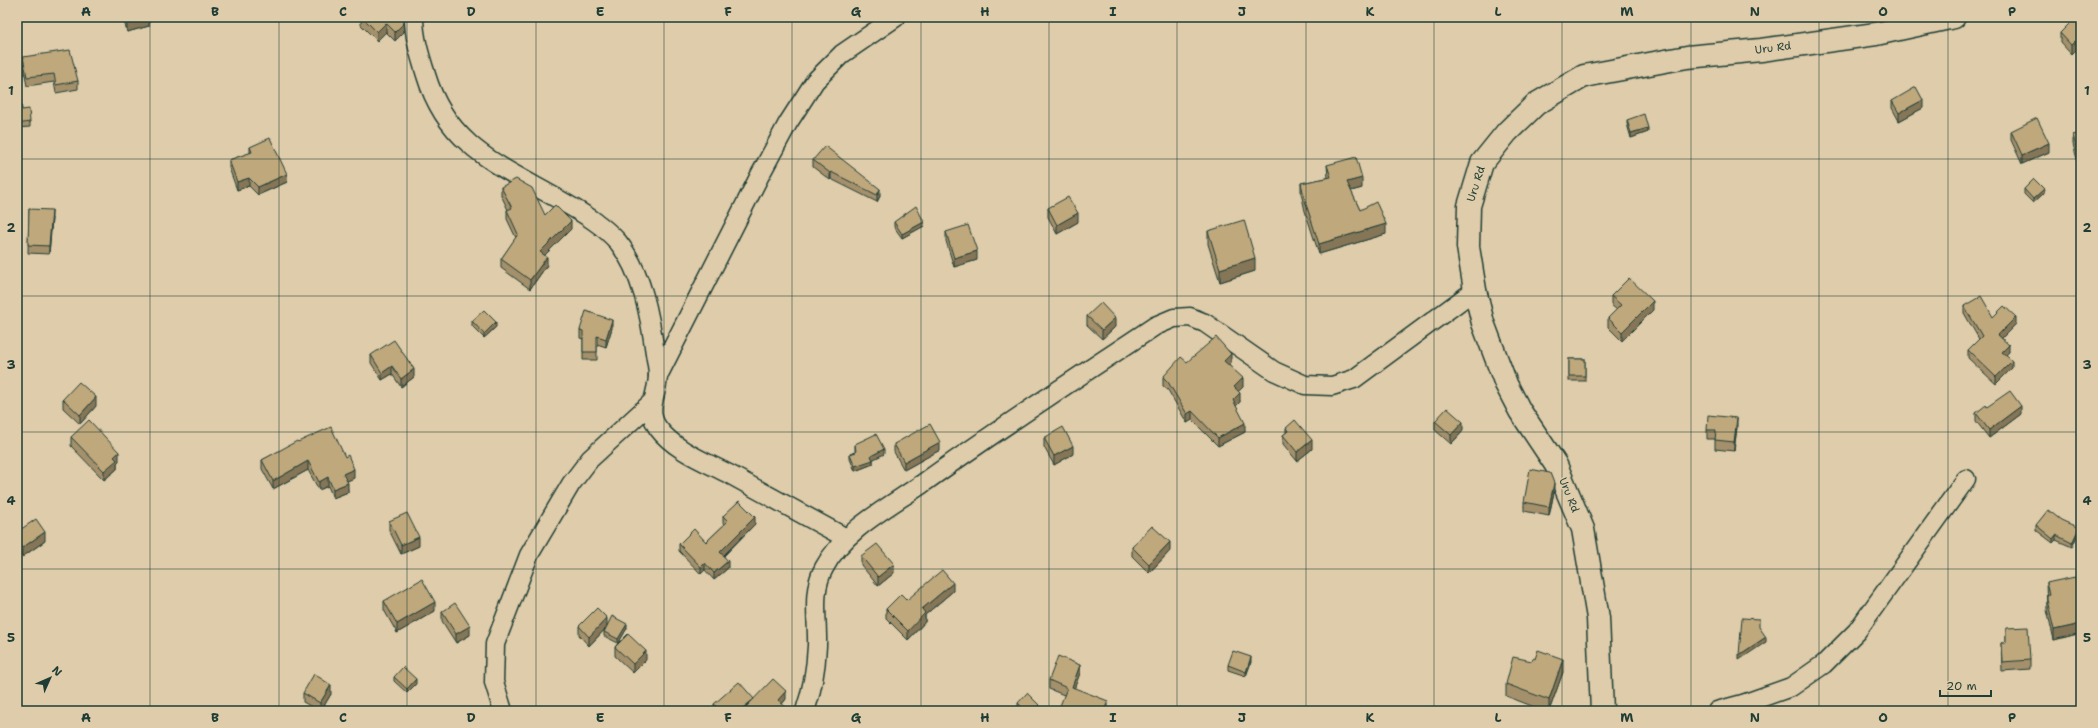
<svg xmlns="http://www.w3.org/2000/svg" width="2098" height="728" font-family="'Shantell Sans',sans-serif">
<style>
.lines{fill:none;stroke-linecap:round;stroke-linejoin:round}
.street-casing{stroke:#1f3d34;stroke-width:21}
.secondary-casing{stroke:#1f3d34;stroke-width:25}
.street{stroke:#dfccaa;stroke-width:18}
.secondary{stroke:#dfccaa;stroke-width:22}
.wall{fill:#a5906c;stroke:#1f3d34}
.shaded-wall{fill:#867658;stroke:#1f3d34}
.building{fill:#c0a87d;stroke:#1f3d34}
.grid{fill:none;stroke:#1f3d34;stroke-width:1;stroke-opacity:0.55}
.labels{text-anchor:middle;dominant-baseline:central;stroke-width:3;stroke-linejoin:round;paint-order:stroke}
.street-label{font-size:11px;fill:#1f3d34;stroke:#dfccaa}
.neatline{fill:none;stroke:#1f3d34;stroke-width:1.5}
.grid-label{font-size:13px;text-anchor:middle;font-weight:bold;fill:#1f3d34}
</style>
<rect width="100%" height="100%" fill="#dfccaa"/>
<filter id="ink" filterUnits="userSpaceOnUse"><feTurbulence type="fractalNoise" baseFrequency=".025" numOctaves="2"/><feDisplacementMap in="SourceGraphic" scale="8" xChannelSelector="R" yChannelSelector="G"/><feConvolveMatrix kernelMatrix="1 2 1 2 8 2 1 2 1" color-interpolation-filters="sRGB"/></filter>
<g filter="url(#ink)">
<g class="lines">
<g class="street-casing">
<g id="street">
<path d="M414,17C414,37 420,56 426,75C448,149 504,167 565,203C584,214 603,225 618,242C642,272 650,316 655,353C656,360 658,368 658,375C658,394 645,410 658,428C674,450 706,462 729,474C768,495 807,517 846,538"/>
<polyline points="658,376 760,175 788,123 815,81 842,54 896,17"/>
<polyline points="503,711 494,682 495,644 529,555 571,484 590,459 651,403"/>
<path d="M805,711C812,691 816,667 817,646C818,620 811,591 824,568C844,530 887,508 922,484C998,429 1077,378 1155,326L1174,318L1190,317L1205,323L1274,371L1305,385L1332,386L1354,379L1475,290"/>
<polyline points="1717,711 1743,704 1791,687 1824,664 1857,631 1966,479"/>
</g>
</g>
<g class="secondary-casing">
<polyline id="secondary" points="1602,711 1598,618 1583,529 1556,465 1520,411 1506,384 1483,323 1475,290 1468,247 1469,206 1482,163 1507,132 1536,104 1584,76 1687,57 1761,50 1876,34 1954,17"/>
</g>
<use href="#street" class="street"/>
<use href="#secondary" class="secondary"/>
</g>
<g class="wall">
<polygon points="123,17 149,17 149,26 127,32"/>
<polygon points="361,17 404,17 404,32 395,41 386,32 377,41 361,25"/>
<polygon points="2081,17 2081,55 2075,50 2071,54 2060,42 2060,33"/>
<polygon points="23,57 78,81 78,89 56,93 54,82 27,86 23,65"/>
<polygon points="17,92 22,110 30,122 30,127 17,128"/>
<polygon points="1892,101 1923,108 1899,121 1892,108"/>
<polygon points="1627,120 1648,132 1631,138 1627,124"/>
<polygon points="2011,131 2049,152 2022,164 2011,140"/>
<polygon points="2081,133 2081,175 2073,144 2073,135"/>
<polygon points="250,147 287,182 258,195 249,186 237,190 229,168 229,160 250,153"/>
<polygon points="813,160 880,196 877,202 831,179 830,180 813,167"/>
<polygon points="1327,165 1362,188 1351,191 1360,210 1386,234 1319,254 1305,211 1301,193 1301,183 1328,178"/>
<polygon points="17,173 18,179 18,188 17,188"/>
<polygon points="501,187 545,215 571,229 545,255 547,265 530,289 501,268 501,259 516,238 507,219 507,210 508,210 501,195"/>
<polygon points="2024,189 2044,193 2033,203 2024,194"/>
<polygon points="1048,208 1078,222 1057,234 1048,217"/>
<polygon points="29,209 52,218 49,254 28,253"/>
<polygon points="894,222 924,226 902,238 894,227"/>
<polygon points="1208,231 1255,271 1220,282 1208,244"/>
<polygon points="946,232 977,260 954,267 946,241"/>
<polygon points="1611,296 1653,310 1622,341 1608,327 1608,318 1617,310 1611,305"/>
<polygon points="1964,306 1993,317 2016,324 2002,338 2009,352 2006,355 2012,368 1996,384 1968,358 1968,350 1979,339 1964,313"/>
<polygon points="1087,316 1115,327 1102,339 1087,325"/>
<polygon points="472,321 496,327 484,338 472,326"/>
<polygon points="612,328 606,347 597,344 597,360 583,360 583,339 580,338 580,330"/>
<polygon points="371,355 414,377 401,387 392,374 382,380 371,363"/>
<rect x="1569" y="359" width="16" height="22"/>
<polygon points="1187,362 1231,363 1229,365 1243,387 1238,392 1240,402 1236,406 1245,432 1218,446 1192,420 1187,423 1168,390 1163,386 1163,377"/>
<polygon points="63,399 96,406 80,424 63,408"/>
<polygon points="1987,407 2021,414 1989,438 1976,421 1976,413"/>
<polygon points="1435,421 1463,431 1451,444 1435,430"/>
<polygon points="1737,427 1734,451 1715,449 1715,439 1707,439 1707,430"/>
<polygon points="1286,428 1312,449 1297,461 1283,444 1283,435 1286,433"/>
<polygon points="71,437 119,461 117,463 117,469 104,480 71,446"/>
<polygon points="1044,438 1073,454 1054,465 1044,447"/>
<polygon points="298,442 354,478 347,481 348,492 333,498 328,486 319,490 308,470 273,489 262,469 262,460"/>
<polygon points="855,444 884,454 873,459 873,464 855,471 850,459 850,454 855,452"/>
<polygon points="894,444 940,450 904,470 894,452"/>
<polygon points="1554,492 1549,516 1524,511 1524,502"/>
<polygon points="723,516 755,524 724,556 728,568 714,580 705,570 701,574 679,551 679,544 706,542 724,525 723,523"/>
<polygon points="389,521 419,546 401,554 389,530"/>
<polygon points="2036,525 2079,532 2072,547 2056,540 2053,543 2036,530"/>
<polygon points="17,532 45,541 22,557 17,550"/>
<polygon points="1132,547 1170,551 1149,573 1132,556"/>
<polygon points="861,556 894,573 878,586 861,565"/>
<polygon points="2046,583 2080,599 2081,599 2081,633 2054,640 2047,610"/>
<polygon points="953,591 925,615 925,622 908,640 886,618 886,609 907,600"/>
<polygon points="384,601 435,611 397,633 384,610"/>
<polygon points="442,612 470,635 456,643 442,621"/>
<polygon points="607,625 627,628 619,642 646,660 633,673 615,656 615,647 618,643 604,636 604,632 605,629 589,646 579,635 579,626"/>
<polygon points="2006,628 2030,660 2030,669 2002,671 2001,643 2006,643"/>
<polygon points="1251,662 1246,676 1228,670 1228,665"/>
<polygon points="1563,672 1549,711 1545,711 1506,696 1506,684"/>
<polygon points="1080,673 1074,688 1108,710 1064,695 1049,689 1049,680"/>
<polygon points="394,677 416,684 407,693 394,681"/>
<polygon points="303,693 331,694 322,709 314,708 303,702"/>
<polygon points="786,699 782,704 790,711 714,711 714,704"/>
<polygon points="1018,703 1043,711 1022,711 1018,707"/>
</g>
<g class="shaded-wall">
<polygon points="149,17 149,26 127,32 127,23"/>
<polygon points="386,23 386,32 377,41 377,32"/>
<polygon points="404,23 404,32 395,41 395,32"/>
<polygon points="2075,41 2075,50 2071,54 2071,45"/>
<polygon points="1923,100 1923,108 1899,121 1899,113"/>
<polygon points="1648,128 1648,132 1631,138 1631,133"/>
<polygon points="2049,143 2049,152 2022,164 2022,155"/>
<polygon points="831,172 831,179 830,180 830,173"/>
<polygon points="287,174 287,182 258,195 258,187"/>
<polygon points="249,178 249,186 237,190 237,182"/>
<polygon points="1362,178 1362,188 1347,192 1347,182"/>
<polygon points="880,189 880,196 877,202 877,195"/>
<polygon points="2044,189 2044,193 2033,203 2033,199"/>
<polygon points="52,210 52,218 49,254 49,246"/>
<polygon points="1078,213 1078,222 1057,234 1057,225"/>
<polygon points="571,221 571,229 540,260 540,252"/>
<polygon points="924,222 924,226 902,238 902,234"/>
<polygon points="1386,224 1386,234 1319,254 1319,244"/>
<polygon points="977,251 977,260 954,267 954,258"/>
<polygon points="547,257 547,265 530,289 530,280"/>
<polygon points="1255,258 1255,271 1220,282 1220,269"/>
<polygon points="1653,301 1653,310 1622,341 1622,332"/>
<polygon points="2016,317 2016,324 1998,342 1998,335"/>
<polygon points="1115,318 1115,327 1102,339 1102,330"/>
<polygon points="612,320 612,328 606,347 606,339"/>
<polygon points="496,322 496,327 484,338 484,334"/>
<polygon points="2009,345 2009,352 2002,359 2002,352"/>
<polygon points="1231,354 1231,363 1224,369 1224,361"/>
<polygon points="2012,361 2012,368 1996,384 1996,377"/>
<polygon points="392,366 392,374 382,380 382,373"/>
<polygon points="414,369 414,377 401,387 401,379"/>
<polygon points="1243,378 1243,387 1234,396 1234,387"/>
<polygon points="1240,393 1240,402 1233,409 1233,400"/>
<polygon points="96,397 96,406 80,424 80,415"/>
<polygon points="2021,406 2021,414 1989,438 1989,430"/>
<polygon points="1192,411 1192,420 1187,423 1187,414"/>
<polygon points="1737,418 1737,427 1734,451 1734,442"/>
<polygon points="1463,422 1463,431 1451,444 1451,435"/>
<polygon points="1245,423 1245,432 1218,446 1218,438"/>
<polygon points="1312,440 1312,449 1297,461 1297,452"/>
<polygon points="940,442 940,450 904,470 904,462"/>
<polygon points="1073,446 1073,454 1054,465 1054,456"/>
<polygon points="884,449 884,454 872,460 873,460 873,464 855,471 855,466 871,456"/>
<polygon points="119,452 119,461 117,463 117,469 104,480 104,471 114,457"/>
<polygon points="308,461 308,470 273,489 273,481"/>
<polygon points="354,469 354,478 343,483 343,474"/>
<polygon points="328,477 328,486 319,490 319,482"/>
<polygon points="348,483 348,492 333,498 333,489"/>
<polygon points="1554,483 1554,492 1549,516 1549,507"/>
<polygon points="20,504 20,513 17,515 17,506"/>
<polygon points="755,517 755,524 720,559 720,552"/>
<polygon points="2079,528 2079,532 2072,547 2072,543"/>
<polygon points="45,532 45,541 22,557 22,548"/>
<polygon points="2056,535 2056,540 2053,543 2053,539"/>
<polygon points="419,537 419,546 401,554 401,545"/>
<polygon points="1170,542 1170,551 1149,573 1149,564"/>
<polygon points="728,561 728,568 714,580 714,573"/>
<polygon points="705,563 705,570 701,574 701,567"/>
<polygon points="894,564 894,573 878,586 878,577"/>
<polygon points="953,583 953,591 925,615 925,622 908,640 908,631 922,609"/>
<polygon points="435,602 435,611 397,633 397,624"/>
<polygon points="607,618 607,627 589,646 589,637"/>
<polygon points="627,624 627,628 618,644 618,639"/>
<polygon points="2081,624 2081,633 2054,640 2054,630"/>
<polygon points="470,626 470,635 456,643 456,634"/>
<polygon points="1766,637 1766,642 1739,660 1739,655"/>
<polygon points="646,651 646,660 633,673 633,664"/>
<polygon points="1251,657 1251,662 1246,676 1246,672"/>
<polygon points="1563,659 1563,672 1549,711 1549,700"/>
<polygon points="1080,665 1080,673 1072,695 1072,687"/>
<polygon points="416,679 416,684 407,693 407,689"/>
<polygon points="331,685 331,694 321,711 320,711 320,703"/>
<polygon points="786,691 786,699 778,709 778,700"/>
<polygon points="754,699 746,707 746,711 739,711"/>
<polygon points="1108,701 1108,710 1107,711 1104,711"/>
</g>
<g class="building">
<polygon points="125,17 149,17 127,23"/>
<polygon points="362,17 404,17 404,23 395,32 386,23 377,32"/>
<polygon points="2076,17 2081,17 2081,46 2075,41 2071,45 2060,33"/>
<polygon points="70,50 78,81 56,85 54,74 27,77 23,57"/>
<polygon points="1916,87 1923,100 1899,113 1892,101"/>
<polygon points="17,92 20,92 22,110 29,109 30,122 17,124"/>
<polygon points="1644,114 1648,128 1631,133 1627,120"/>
<polygon points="2037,118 2049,143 2022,155 2011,131"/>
<polygon points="2081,133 2081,166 2073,135"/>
<polygon points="270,138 287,174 258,187 249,178 237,182 229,160 252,152 250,147"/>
<polygon points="825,146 880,189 877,195 831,172 830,173 813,160"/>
<polygon points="1356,157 1362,178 1347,182 1360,210 1376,202 1386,224 1319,244 1305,201 1301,183 1331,177 1327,165"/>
<polygon points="516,179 532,188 545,215 555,205 571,221 540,252 547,257 530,280 501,259 518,234 507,210 512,208 501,187"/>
<polygon points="2034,179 2044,189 2033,199 2024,189"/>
<polygon points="1068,197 1078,213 1057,225 1048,208"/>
<polygon points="916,206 924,222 902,234 894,222"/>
<polygon points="29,209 52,210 49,246 28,245"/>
<polygon points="1244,220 1255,258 1220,269 1208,231"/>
<polygon points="968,225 977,251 954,258 946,232"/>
<polygon points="1629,278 1653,301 1622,332 1608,318 1621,305 1611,296"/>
<polygon points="1981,296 1993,317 2004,306 2016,317 1998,335 2009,345 2002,352 2012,361 1996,377 1968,350 1982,336 1964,306"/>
<polygon points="1101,303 1115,318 1102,330 1087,316"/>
<polygon points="484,310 496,322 484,334 472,321"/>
<polygon points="586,311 612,320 606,339 597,336 597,352 583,352 583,331 580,330"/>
<polygon points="1216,337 1231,354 1224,361 1243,378 1234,387 1240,393 1233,400 1245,423 1218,438 1192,411 1187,414 1168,382 1163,377 1181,357 1187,362"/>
<polygon points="394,340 414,369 401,379 392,366 382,373 371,355"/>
<rect x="1569" y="359" width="16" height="17"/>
<polygon points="79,382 96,397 80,415 63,399"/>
<polygon points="2010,391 2021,406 1989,430 1976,413 1986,405 1987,407"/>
<polygon points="1447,408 1463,422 1451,435 1435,421"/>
<polygon points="1708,415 1737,418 1734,442 1715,440 1716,430 1707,430"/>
<polygon points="89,420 119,452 114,457 117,460 104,471 71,437"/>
<polygon points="1295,420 1312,440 1297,452 1283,435 1288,431 1286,428"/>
<polygon points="930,424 940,442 904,462 894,444"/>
<polygon points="331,427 345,457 348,455 354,469 343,474 348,483 333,489 328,477 319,482 308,461 273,481 262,460 297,441 298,442"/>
<polygon points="1063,427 1073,446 1054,456 1044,438"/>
<polygon points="876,434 884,449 871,456 873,460 855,466 850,454 856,452 855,444"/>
<polygon points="1530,469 1550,473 1554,483 1549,507 1524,502"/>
<polygon points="17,499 20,504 17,506"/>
<polygon points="739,501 755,517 720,552 728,561 714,573 705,563 701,567 679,544 694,529 706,542 728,521 723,516"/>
<polygon points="2048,510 2061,520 2079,528 2072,543 2056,535 2053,539 2036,525"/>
<polygon points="407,513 419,537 401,545 389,521"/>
<polygon points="36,519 45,532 22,548 17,541 17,532"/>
<polygon points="1152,526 1170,542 1149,564 1132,547"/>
<polygon points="877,544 894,564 878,577 861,556"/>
<polygon points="942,570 953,583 922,609 925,613 908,631 886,609 901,594 907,600"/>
<polygon points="2075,577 2080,599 2081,599 2081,624 2054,630 2047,600 2047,595 2049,594 2046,583"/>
<polygon points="422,579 435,602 397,624 384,601"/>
<polygon points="455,603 470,626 456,634 442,612"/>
<polygon points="597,608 607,618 589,637 579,626"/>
<polygon points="612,616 627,624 618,639 604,632"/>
<polygon points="1742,618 1759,619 1759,627 1766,637 1739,655"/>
<polygon points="2028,627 2030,660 2002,662 2001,643 2006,643 2006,628"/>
<polygon points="628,634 646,651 633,664 615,647"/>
<polygon points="1538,650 1563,659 1549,700 1506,684 1513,657 1532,661 1533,658 1535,659"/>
<polygon points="1233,651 1251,657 1246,672 1228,665"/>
<polygon points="1058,656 1080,665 1072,687 1108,701 1104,711 1058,711 1067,688 1049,680"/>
<polygon points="403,667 416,679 407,689 394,677"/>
<polygon points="314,674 331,685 320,703 303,693"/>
<polygon points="773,679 786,691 778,700 790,711 751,711 746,707"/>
<polygon points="739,682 754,699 739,711 720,711 714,704"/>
<polygon points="1027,693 1043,709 1042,711 1026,711 1018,703"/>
<polygon points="312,708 326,710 326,711 311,711"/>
</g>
</g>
<path class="grid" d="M150,17V711M279,17V711M407,17V711M536,17V711M664,17V711M792,17V711M921,17V711M1049,17V711M1177,17V711M1306,17V711M1434,17V711M1562,17V711M1691,17V711M1819,17V711M1948,17V711M17,159H2081M17,296H2081M17,432H2081M17,569H2081"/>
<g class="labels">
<g class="street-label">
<text transform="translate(1773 48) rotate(-7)">Uru Rd</text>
<text transform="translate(1476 184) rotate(-72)">Uru Rd</text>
<text transform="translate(1569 495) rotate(68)">Uru Rd</text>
</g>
</g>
<rect width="2098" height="728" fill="none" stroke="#dfccaa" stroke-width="44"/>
<g transform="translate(50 678) rotate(45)" stroke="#dfccaa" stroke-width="3" paint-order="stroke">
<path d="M0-3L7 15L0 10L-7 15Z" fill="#1f3d34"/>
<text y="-6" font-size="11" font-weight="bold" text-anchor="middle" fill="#1f3d34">N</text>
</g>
<path d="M1940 690v6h51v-6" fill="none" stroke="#1f3d34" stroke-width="2"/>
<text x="1946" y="690" font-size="12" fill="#1f3d34" stroke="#dfccaa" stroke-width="3" paint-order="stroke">20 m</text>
<rect x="22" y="22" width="2054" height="684" class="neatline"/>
<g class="grid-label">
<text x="86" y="16">A</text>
<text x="215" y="16">B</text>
<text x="343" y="16">C</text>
<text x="471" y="16">D</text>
<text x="600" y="16">E</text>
<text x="728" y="16">F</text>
<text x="856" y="16">G</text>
<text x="985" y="16">H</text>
<text x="1113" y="16">I</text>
<text x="1242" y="16">J</text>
<text x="1370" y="16">K</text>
<text x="1498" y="16">L</text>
<text x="1627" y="16">M</text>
<text x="1755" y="16">N</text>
<text x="1883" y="16">O</text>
<text x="2012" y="16">P</text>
<text x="11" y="95">1</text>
<text x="2087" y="95">1</text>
<text x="11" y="232">2</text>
<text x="2087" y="232">2</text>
<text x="11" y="369">3</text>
<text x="2087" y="369">3</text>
<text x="11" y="505">4</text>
<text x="2087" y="505">4</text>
<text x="11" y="642">5</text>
<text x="2087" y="642">5</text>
<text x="86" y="722">A</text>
<text x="215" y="722">B</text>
<text x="343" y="722">C</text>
<text x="471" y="722">D</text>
<text x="600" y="722">E</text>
<text x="728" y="722">F</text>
<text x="856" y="722">G</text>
<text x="985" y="722">H</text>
<text x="1113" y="722">I</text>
<text x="1242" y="722">J</text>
<text x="1370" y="722">K</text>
<text x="1498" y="722">L</text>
<text x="1627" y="722">M</text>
<text x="1755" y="722">N</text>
<text x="1883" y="722">O</text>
<text x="2012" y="722">P</text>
</g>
</svg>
